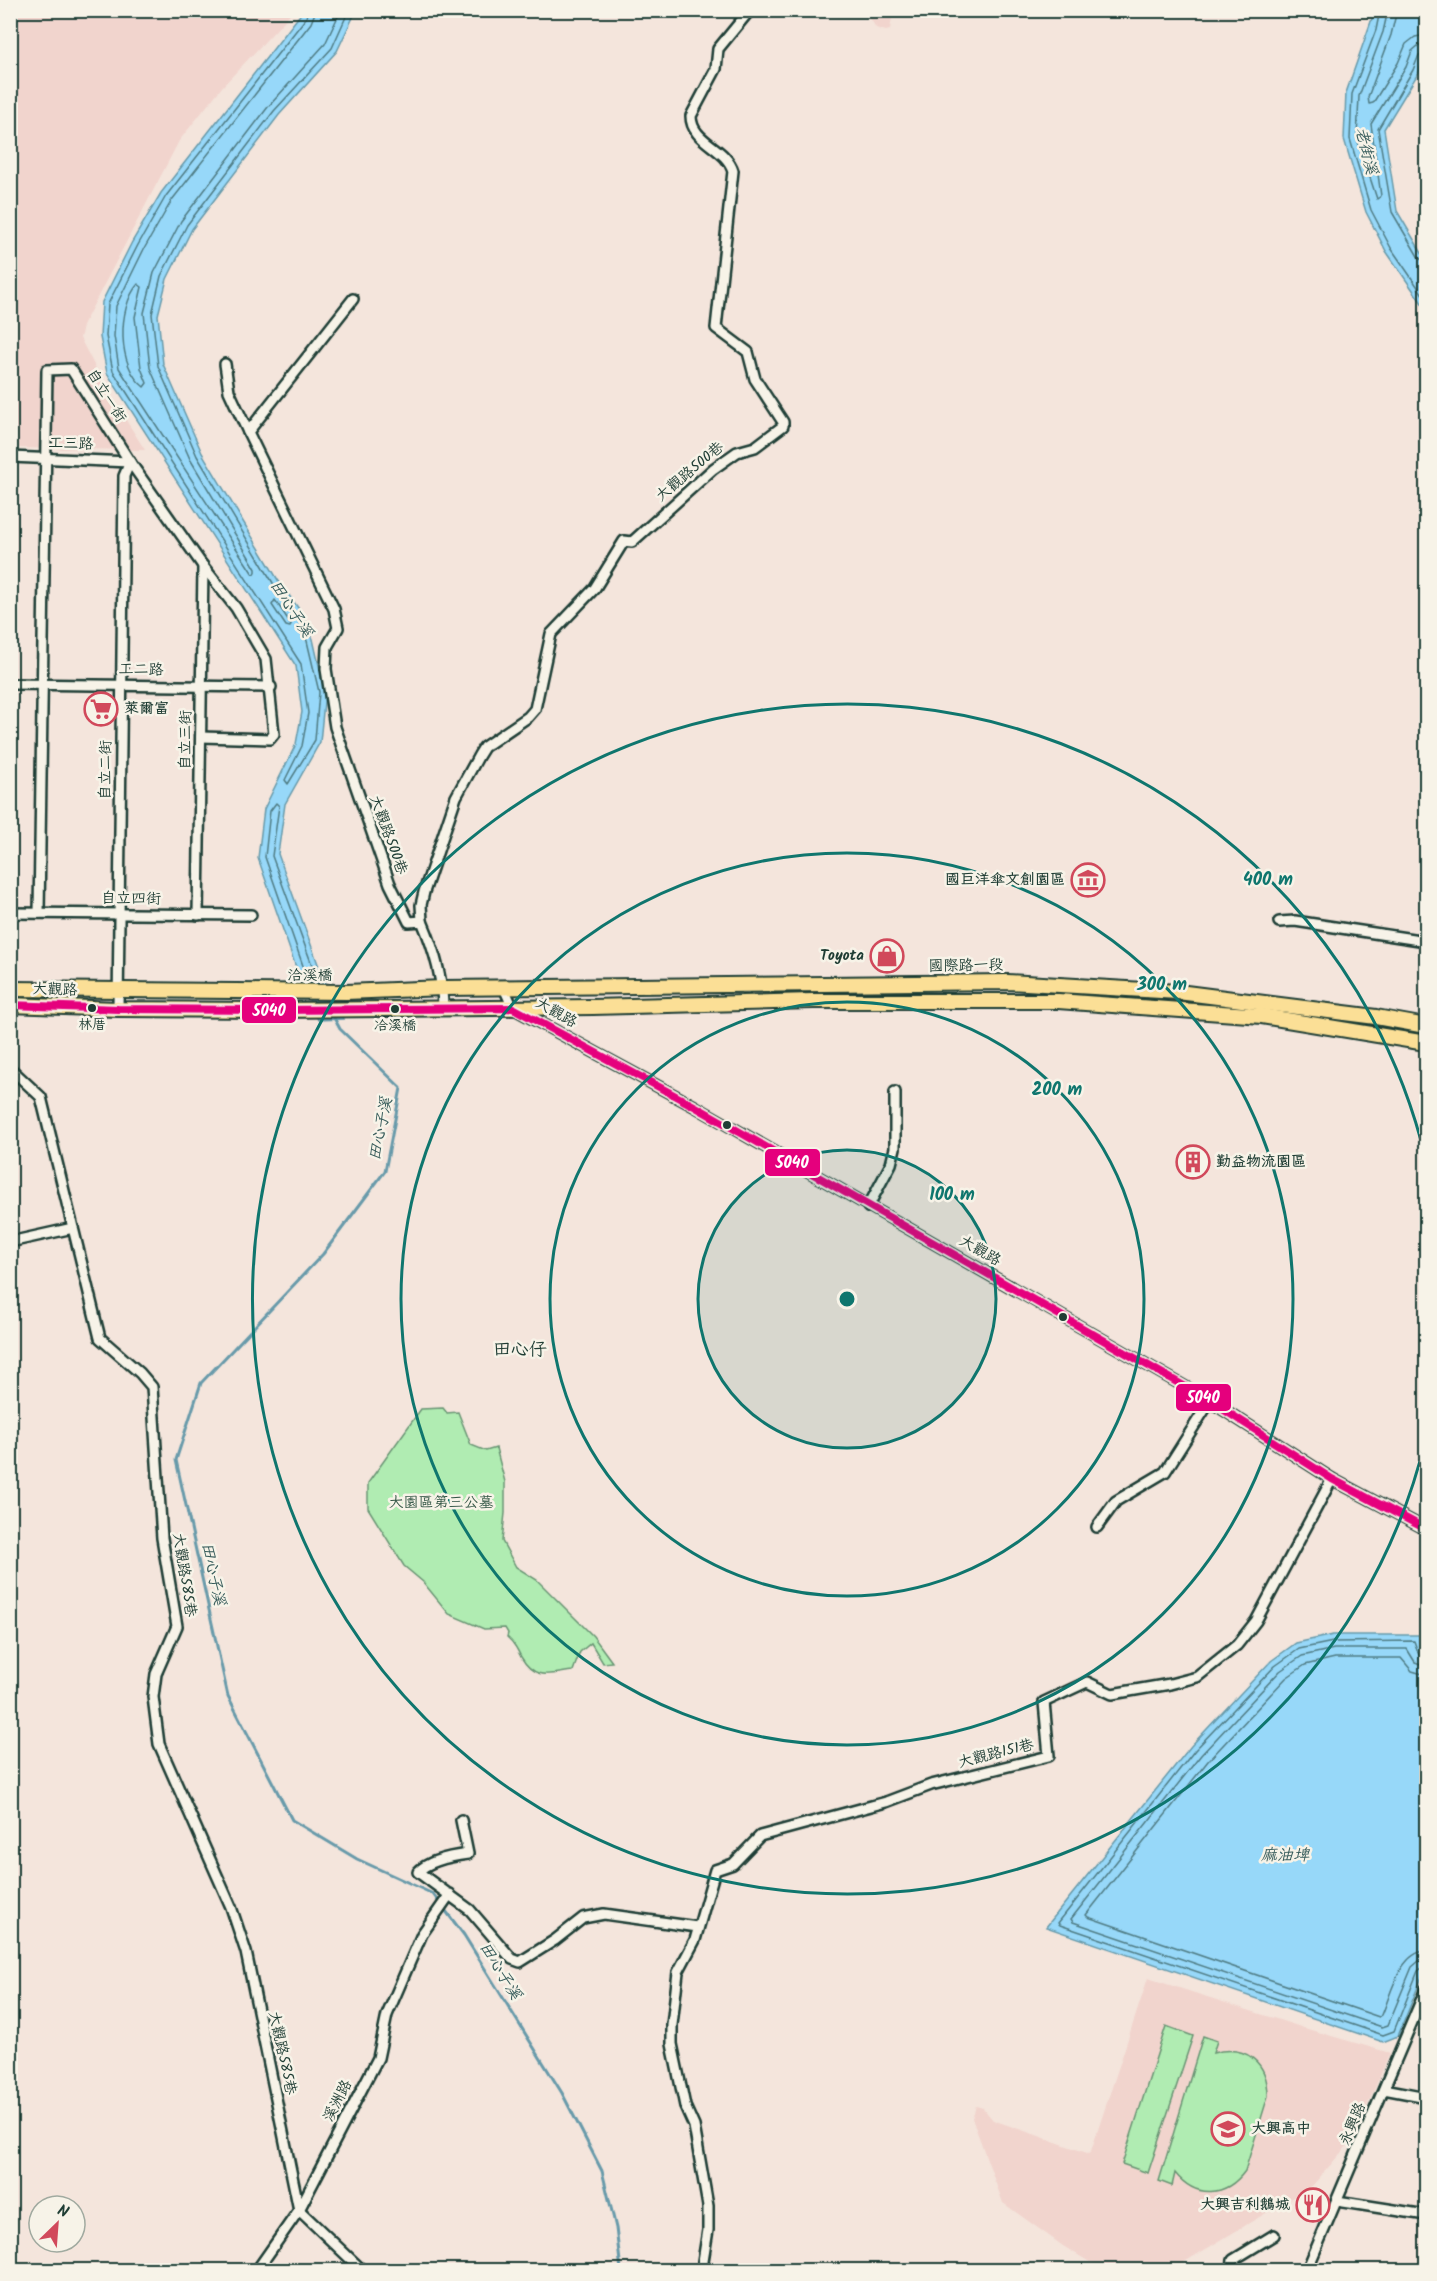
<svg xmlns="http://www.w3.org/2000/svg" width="1437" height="2281" font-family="Kalam,'LXGW WenKai TC',sans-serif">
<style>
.built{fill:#f1d4cd}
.green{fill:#b0ecb2;stroke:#689473;stroke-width:1.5}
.water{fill:#97d8f9;stroke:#679aaa;stroke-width:1.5}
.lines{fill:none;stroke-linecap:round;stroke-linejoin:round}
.shore{stroke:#4f7b83;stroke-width:1.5}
.stream{stroke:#679aaa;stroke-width:3}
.minor-casing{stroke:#1f3d34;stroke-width:14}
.primary-casing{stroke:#1f3d34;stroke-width:18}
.minor{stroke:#f7f3e8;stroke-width:9}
.primary{stroke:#fbdf96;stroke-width:14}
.bus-1-casing{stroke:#f7f3e8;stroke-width:12}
.bus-1{stroke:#e5007d;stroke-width:8}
.ring{fill:none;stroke:#0f766e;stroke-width:3}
.bus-dot{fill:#1f3d34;stroke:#f7f3e8;stroke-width:2}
.labels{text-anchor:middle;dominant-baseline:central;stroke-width:5;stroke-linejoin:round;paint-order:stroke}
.bus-label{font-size:14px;fill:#1f3d34;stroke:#f7f3e8}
.street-label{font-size:15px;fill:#1f3d34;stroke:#f7f3e8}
.poi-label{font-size:15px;font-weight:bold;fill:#1f3d34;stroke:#f7f3e8;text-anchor:start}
.park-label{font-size:15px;fill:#355747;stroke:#f7f3e8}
.water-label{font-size:16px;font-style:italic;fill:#375c5b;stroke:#f7f3e8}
.quarter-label{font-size:18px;fill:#1f3d34;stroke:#f7f3e8}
.centre{fill:#0f766e;stroke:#f7f3e8;stroke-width:3}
.ring-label{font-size:18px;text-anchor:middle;font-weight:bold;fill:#0f766e;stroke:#f7f3e8;stroke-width:5;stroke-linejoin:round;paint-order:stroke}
.line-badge{stroke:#f7f3e8;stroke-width:2}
.badge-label{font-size:16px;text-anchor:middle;font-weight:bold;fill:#fff}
</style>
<rect width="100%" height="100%" fill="#f4e5dc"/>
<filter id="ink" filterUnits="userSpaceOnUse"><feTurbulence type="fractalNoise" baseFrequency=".0167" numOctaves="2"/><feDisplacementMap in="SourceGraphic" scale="12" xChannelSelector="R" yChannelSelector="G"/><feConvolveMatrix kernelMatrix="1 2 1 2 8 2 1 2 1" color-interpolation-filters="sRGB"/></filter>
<g filter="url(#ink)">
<g class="built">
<polygon points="11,11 292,11 286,19 222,87 179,141 84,323 80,338 107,390 145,450 11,448"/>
<polygon points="866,11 897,10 897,11 892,18 890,30 886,31 876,28"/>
<polygon points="1148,1978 1304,2028 1390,2053 1353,2139 1313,2185 1171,2270 1103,2270 1063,2246 1003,2203 972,2118 976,2106 983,2108 993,2120 1090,2154"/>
</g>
<g class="green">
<path d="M443,1408L447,1413L458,1412L471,1445L486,1451L496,1448L505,1482V1513L502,1541L516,1567L537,1580L593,1636L612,1662L603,1663L591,1643L580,1652L573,1671C549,1674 535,1681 521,1657C517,1649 514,1643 507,1637L508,1633L505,1628L484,1629L449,1614L423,1582L404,1566L368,1508V1483L421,1409Z"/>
<polygon points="1166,2026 1193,2036 1148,2173 1122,2164"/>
<path d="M1203,2036L1217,2041L1213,2053C1246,2044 1268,2062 1268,2096L1245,2171C1226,2197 1196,2199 1175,2173L1172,2186L1159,2181Z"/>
</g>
<g class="water">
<polygon points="1375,10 1426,11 1426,50 1419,72 1384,129 1397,211 1426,260 1426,309 1386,251 1366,212 1344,139 1346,93"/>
<polygon points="303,11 356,11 337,51 279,115 192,229 167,279 158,315 163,364 202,453 278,580 301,612 313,639 325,692 320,742 285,804 278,854 322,975 343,1019 318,1020 299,976 258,858 264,809 296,744 302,712 296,666 107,373 100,337 102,302 132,242 161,193"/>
<polygon points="1333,1635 1421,1635 1426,1669 1426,1967 1398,2036 1383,2042 1046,1927 1191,1746 1271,1661 1296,1643"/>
</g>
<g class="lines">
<g class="shore">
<polyline points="308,10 306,18 166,196 138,245 108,304 106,336 113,371 301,664 308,713 302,746 285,780 288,784 315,740 319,692 307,641 296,615 273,583 197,456 158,366 152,314 161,276 187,225 274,111 332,48 349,10"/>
<polyline points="316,10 311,23 172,200 144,249 116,306 114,336 119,368 253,574 256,572 256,569 190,459 150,368 144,313 154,273 181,221 268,107 325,44 341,10"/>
<polyline points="1380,10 1376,30 1352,94 1350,139 1371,210 1391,248 1426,299"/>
<polyline points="1388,10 1383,32 1359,96 1357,138 1377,199 1381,196 1371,124 1406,67 1412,51 1419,45 1426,44"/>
<polyline points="1397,10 1391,35 1368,97 1369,104 1373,103 1398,63 1406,44 1415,37 1426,35"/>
<polyline points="1426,52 1419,55 1413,70 1378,129 1392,212 1419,258 1426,262"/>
<path d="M138,284L142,287L135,317L141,368L147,383L144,387C117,367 117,308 138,284Z"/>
<polygon points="275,600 291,624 290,627 286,626 272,605"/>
<polyline points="309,983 265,857 270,811 276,803 279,806 272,856 319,984"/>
<polyline points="1426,1658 1419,1655 1414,1641 1333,1642 1299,1649 1275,1666 1195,1750 1058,1923 1060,1925 1383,2035 1394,2031 1418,1971 1422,1968 1426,1967"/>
<polyline points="1426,1666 1415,1662 1407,1649 1334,1649 1302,1656 1280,1671 1201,1755 1071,1919 1073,1922 1382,2027 1388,2025 1412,1967 1419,1961 1426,1960"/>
<path d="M1426,1675L1412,1671L1401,1658H1335L1305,1665L1286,1678L1208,1761L1086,1915L1088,1917L1379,2017L1382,2015C1391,1994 1400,1952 1426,1951"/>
</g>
<polyline class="stream" points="333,1016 340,1029 401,1088 385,1171 323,1254 201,1383 176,1460 228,1696 292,1820 357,1859 433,1894 464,1935 562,2093 602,2171 616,2228 621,2270"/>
<g class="minor-casing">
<g id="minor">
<path d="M353,299L248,432L334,609L338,628L327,647L326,669L335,727L390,884L409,922L422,921C434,949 443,978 443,1009"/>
<polyline points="225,364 229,391 248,432"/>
<polyline points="10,457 130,462"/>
<polyline points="10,684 271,687"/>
<polyline points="10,913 251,915"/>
<polyline points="39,913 47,370 71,369 130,462 203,566 236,608 266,659 274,734 270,739 201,737"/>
<polyline points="198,915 203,566"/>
<path d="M422,921L421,905L424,892L456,797L479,755L484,747L528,717L535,709L551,634L595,588L624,541L632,542L713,469L737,452L755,447L783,426V422L755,379L748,352L716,328L733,171C726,147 691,142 691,116L716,69L718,49L750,10"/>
<polyline points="1279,922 1295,921 1426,941"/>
<polyline points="504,988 513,1008 696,1107 1210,1401 1332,1479 1426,1529"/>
<polyline points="118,1009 124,476 130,462"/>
<polyline points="10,1068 41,1097 100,1338 140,1373 152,1387 162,1538 177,1626 156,1674 153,1697 159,1744 231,1907 246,1952 299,2210 362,2270"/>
<polyline points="868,1207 891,1164 895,1148 895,1092"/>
<polyline points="10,1242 73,1228"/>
<polyline points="1097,1527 1116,1501 1165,1472 1210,1401"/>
<path d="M461,1820L468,1854C452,1856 429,1860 418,1872L470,1910L512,1959L520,1962L555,1940L583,1918L604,1914L697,1927"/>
<polyline points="1384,2089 1426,2097"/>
<polyline points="1337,2201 1426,2215"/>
<polyline points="257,2270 299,2210 378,2058 387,2015 422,1934 450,1894"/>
<polyline points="704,2270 703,2261 708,2230 708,2206 694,2126 685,2106 672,2044 672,2025 678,1972 695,1940 715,1870 733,1864 760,1836 886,1802 931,1785 1049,1756 1044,1702 1087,1682 1112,1694 1170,1684 1197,1677 1237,1645 1256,1621 1332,1479"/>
<polyline points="1232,2270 1233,2260 1274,2235"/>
<polyline points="1307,2270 1426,1989"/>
</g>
</g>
<g class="primary-casing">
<g id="primary">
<polyline points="10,989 346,992 443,988 1008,982 1178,992 1376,1017 1426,1026"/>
<polyline points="10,1005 118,1009 278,1010 593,1007 813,1001 1058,1001 1262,1016 1426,1043"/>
</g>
</g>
<use href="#minor" class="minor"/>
<use href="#primary" class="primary"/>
<g class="bus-1-casing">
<polyline id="bus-1" points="10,1005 118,1009 278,1010 513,1008 696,1107 1210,1401 1332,1479 1426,1529"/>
</g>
<use href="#bus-1" class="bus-1"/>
</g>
</g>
<circle cx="847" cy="1299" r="149" fill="#0f766e" fill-opacity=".12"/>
<g class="ring">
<circle cx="847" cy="1299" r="149"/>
<circle cx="847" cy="1299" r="297"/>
<circle cx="847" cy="1299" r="446"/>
<path d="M1426 1438A595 595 0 1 1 1426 1160"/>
</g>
<defs>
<g id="supermarket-ring" transform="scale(1.725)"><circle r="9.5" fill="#f7f3e8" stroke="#d1495b" stroke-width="1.5"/><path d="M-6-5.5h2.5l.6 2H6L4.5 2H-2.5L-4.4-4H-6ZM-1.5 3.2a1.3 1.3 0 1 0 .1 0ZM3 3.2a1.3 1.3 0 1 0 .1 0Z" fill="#d1495b"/></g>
<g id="museum-ring" transform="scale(1.725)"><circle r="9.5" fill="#f7f3e8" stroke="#d1495b" stroke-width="1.5"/><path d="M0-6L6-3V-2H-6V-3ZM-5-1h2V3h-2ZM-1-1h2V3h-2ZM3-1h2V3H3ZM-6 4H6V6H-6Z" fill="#d1495b"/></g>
<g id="shop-ring" transform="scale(1.725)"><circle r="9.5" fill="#f7f3e8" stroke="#d1495b" stroke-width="1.5"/><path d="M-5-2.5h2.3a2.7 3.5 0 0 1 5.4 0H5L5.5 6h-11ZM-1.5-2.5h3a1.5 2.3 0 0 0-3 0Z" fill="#d1495b"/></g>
<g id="building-ring" transform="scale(1.725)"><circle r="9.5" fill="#f7f3e8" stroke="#d1495b" stroke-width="1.5"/><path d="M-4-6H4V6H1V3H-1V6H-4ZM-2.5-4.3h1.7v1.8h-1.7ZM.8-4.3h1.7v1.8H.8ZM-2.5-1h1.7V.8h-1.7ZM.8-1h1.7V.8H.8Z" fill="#d1495b"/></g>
<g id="school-ring" transform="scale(1.725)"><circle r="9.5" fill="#f7f3e8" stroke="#d1495b" stroke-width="1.5"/><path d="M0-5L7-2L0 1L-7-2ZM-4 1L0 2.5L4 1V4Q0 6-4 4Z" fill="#d1495b"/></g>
<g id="restaurant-ring" transform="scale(1.725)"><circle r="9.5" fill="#f7f3e8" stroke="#d1495b" stroke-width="1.5"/><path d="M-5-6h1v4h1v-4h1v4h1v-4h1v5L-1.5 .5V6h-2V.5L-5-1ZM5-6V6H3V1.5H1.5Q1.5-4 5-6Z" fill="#d1495b"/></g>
</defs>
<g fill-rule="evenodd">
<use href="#supermarket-ring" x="101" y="709"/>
<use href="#museum-ring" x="1088" y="880"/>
<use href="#shop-ring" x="887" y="956"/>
<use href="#building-ring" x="1193" y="1162"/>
<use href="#school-ring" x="1228" y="2129"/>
<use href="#restaurant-ring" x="1313" y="2205"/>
</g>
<g class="bus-dot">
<circle cx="92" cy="1008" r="5"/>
<circle cx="395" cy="1009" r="5"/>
<circle cx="727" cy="1125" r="5"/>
<circle cx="1063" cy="1317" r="5"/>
</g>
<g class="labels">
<g class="bus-label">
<text x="92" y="1025">林厝</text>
<text x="395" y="1026">冾溪橋</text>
</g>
<g class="street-label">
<text transform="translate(106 396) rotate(58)">自立一街</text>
<text transform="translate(71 444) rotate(2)">工三路</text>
<text transform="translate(690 472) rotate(-40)">大觀路500巷</text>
<text transform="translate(141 670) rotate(1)">工二路</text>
<text transform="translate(186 740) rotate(-89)">自立三街</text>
<text transform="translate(106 770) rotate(-89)">自立二街</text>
<text transform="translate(388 835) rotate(70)">大觀路500巷</text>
<text transform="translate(131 899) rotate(1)">自立四街</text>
<text transform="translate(966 966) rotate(-1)">國際路一段</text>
<text x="310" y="976">洽溪橋</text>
<text transform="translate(55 990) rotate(2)">大觀路</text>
<text transform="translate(556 1013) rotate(29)">大觀路</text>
<text transform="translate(980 1251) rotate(30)">大觀路</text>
<text transform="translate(184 1575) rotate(81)">大觀路585巷</text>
<text transform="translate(996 1754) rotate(-14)">大觀路151巷</text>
<text transform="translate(282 2053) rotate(78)">大觀路585巷</text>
<text transform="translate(338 2101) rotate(-63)">溪洲路</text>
<text transform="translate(1353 2124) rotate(-67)">永興路</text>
</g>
<g class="poi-label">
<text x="124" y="709">萊爾富</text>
<text x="1065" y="880" text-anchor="end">國巨洋傘文創園區</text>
<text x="864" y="956" text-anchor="end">Toyota</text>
<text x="1216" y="1162">勤益物流園區</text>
<text x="1251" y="2129">大興高中</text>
<text x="1290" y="2205" text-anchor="end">大興吉利鵝城</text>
</g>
<g class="park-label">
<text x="441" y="1503">大園區第三公墓</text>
</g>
<g class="water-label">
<text transform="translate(1366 151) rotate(76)">老街溪</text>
<text transform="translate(291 609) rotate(57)">田心子溪</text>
<text transform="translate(381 1129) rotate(-79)">田心子溪</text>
<text transform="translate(213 1574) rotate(78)">田心子溪</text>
<text x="1285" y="1855">麻油埤</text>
<text transform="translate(500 1971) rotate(58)">田心子溪</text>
</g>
<g class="quarter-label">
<text x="520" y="1350">田心仔</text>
</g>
</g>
<circle cx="847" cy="1299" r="9" class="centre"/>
<g class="ring-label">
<text x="1268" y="885">400 m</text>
<text x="1162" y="990">300 m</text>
<text x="1057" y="1095">200 m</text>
<text x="952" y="1200">100 m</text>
</g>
<g class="line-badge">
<rect x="241" y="996" width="56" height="28" rx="6" fill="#e5007d"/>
<rect x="764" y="1148" width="57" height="29" rx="6" fill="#e5007d"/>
<rect x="1175" y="1383" width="57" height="29" rx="6" fill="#e5007d"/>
</g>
<g class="badge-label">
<text x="269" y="1016">5040</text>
<text x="792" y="1168">5040</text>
<text x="1203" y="1403">5040</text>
</g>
<rect width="1437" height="2281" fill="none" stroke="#f7f3e8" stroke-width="36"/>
<rect x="18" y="18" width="1401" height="2245" fill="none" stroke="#1f3d34" stroke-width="2" filter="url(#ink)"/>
<g transform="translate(57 2224) rotate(25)"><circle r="28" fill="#f7f3e8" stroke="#a1aaa0" stroke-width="1.5"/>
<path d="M0-4.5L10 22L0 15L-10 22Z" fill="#d1495b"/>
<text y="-9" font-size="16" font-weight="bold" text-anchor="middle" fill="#1f3d34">N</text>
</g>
</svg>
